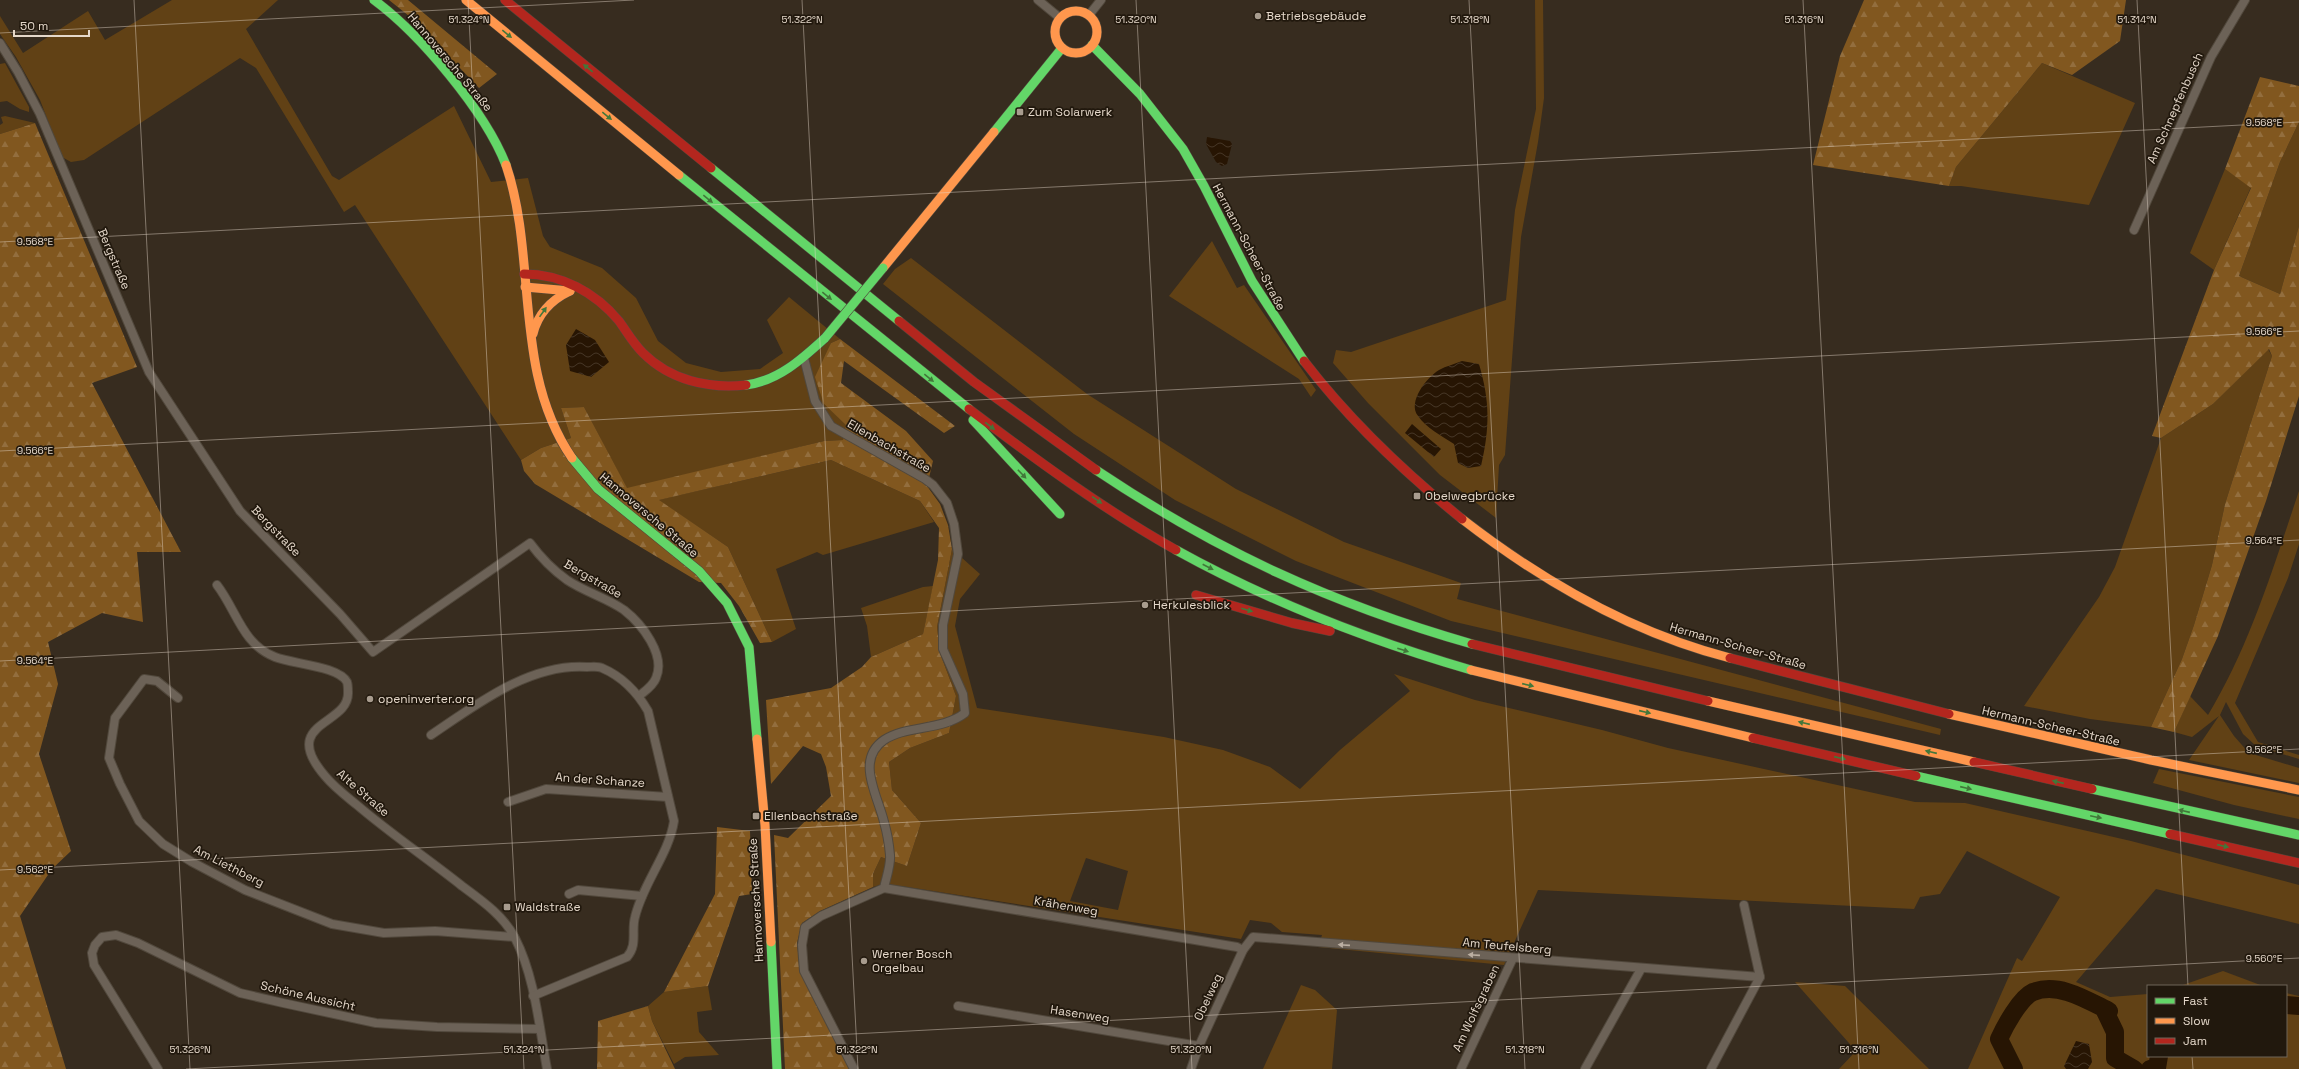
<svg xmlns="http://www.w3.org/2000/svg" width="2299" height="1069" font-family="'Space Grotesk',sans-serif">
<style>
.green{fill:#614115;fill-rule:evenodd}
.forest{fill:url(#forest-firs)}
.water{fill:url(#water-waves)}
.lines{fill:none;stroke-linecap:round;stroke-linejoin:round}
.river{stroke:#271503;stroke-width:18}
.street-casing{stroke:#51483c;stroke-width:10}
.fast-casing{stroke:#51483c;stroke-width:10}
.slow-casing{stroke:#51483c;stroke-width:10}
.jam-casing{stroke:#51483c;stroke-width:10}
.street{stroke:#6c6257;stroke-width:8}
.fast{stroke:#63d668;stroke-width:9}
.slow{stroke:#ff974d;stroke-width:9}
.jam{stroke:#b3261e;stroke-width:9}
.fast-bridge-casing{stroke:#51483c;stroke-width:10;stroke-linecap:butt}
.fast-bridge{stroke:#63d668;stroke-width:9}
.oneway{fill:#42773a}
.oneway2{fill:#bbafa2}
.ticks{fill:none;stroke:#e5d8ca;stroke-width:1;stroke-opacity:0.45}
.poi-dot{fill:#a89c8e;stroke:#21180d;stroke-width:1.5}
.labels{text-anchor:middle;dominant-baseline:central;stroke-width:3.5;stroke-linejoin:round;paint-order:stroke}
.poi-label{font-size:12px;fill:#e5d8ca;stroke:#21180d;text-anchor:start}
.street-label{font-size:12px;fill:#e5d8ca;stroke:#21180d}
.ticks-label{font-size:10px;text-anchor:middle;fill:#e5d8ca;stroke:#21180d;stroke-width:3.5;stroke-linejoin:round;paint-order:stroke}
</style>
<defs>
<pattern id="forest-firs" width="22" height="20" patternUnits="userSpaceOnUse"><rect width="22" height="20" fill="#81571f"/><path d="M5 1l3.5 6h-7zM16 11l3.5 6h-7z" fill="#936e3e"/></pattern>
<pattern id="water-waves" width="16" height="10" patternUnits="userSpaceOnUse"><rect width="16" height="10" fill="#271503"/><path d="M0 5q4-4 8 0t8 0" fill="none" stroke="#463626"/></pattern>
</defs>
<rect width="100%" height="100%" fill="#372c1f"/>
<g class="green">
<polygon points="172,0 278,0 246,29 332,176 339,180 454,106 491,182 528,178 543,236 550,247 602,268 636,298 658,341 686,363 721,372 760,369 783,353 767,320 789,297 840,339 831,343 824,404 847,425 843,440 824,441 627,489 584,407 561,408 571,438 541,448 521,460 355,205 344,212 256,68 240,58 84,160 71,162 62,157 40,100 16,57 0,34 0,16 23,53 88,11 105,40"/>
<polygon points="1535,0 1543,0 1544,98 1538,142 1521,237 1505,455 1499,465 1496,518 1440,475 1368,403 1333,363 1336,350 1351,352 1506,300 1515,210 1536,109"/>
<polygon points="5,63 29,107 29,112 20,109 7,101 0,102 0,64"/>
<polygon points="2042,63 2135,103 2089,205 1961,186 1949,186 1956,167"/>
<polygon points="5,116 35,123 0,134 0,125 3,123 1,117"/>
<polygon points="2299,122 2299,226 2280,294 2239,276 2280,162"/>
<polygon points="2225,169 2251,187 2214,270 2190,253"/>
<polygon points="1212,241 1237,288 1244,285 1316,390 1311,397 1299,379 1169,296"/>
<polygon points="911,258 1087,394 1236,489 1344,542 1461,583 1457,599 1941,729 1940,735 1451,621 1296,561 1175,500 1074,434 883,284 895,269"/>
<polygon points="2268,349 2272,356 2225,504 2212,565 2194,625 2182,659 2151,727 2090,719 2024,706 2099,597 2115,567 2161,438 2213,404"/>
<polygon points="831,460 920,501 934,522 823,555 817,552 776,569 796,629 772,642 728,547 658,500"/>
<path d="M2299,491V544L2288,578L2235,703L2258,742L2299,755V759L2256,746L2243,734L2226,702L2220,715L2234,736L2249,753L2299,768V783L2189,760L2219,716L2192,737L2174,732L2190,696L2208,715C2250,645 2273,568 2299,491Z"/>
<path d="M952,549L980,574L960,599L955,626L977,708L1164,737L1223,750L1270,767L1300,789L1340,750L1410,691L1394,674L1475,700L1602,730L1668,748L1915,802L1965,803L2131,841L2299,885V924L2156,889L2076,982L2110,997L2148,994V1056H2286V993L2299,996V1069H1968L2017,958L2022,961L2060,897L1967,851L1940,894L1920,897L1914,909L1538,890L1504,965L1318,947L1322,935L1282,932L1271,923L1250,920L1241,939L901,886L880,885L873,887V874L881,857L907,866L921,823L892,790L889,762L910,748L949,733L956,696L940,653L937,627ZM1086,858L1128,871L1118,910L1070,901Z"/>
<polygon points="933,586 923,634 871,657 867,626 861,608 923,587"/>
<polygon points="2159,769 2299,797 2299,819 2234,805 2153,783"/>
<polygon points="2223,971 2263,986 2180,986"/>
<polygon points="1795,982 1845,986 1929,1069 1839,1069 1856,1051"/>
<polygon points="1301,985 1315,990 1337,1010 1332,1069 1263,1069"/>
<polygon points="708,986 712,1010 697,1012 699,1032 719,1055 685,1057 674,1064 652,1021 648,1006 664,992"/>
</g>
<g class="forest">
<polygon points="389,0 408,0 497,74 479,88 414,20"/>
<polygon points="1864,0 2126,0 2120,41 2072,75 2042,63 1956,167 1949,186 1813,165 1840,56"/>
<polygon points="2260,77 2299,86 2299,122 2280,162 2239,276 2280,294 2299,226 2299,396 2266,501 2218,636 2174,732 2151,727 2182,659 2194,625 2212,565 2225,504 2272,356 2269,349 2213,404 2161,438 2152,436 2214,270 2251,188 2225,169"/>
<polygon points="35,123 137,367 92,383 181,552 137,552 143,622 102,613 48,642 58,684 39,754 71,851 52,869 20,916 66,1069 0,1069 0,134"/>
<polygon points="840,339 955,426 944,433 844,361 841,383 906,431 933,461 927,486 940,504 948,525 952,549 937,627 940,653 956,696 949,733 910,748 889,762 892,790 921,823 907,866 881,857 873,874 873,887 820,911 802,923 797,943 800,970 850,1069 785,1069 774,835 788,838 831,796 826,767 821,754 803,746 771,784 766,700 831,688 862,667 871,657 923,634 938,560 939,528 920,501 831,460 659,500 728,547 772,642 760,643 739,606 721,583 699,582 535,484 524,471 521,460 541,448 571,438 561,408 584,407 627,488 824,441 843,440 846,425 824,404 815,377 831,343"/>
<polygon points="717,827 750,831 752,894 739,896 708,986 664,992 715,894"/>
<polygon points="648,1006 652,1021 675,1069 597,1069 598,1021"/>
</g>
<g class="water">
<polygon points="1207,137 1230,141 1232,144 1227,164 1222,166 1216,162 1206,144"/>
<polygon points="576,329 595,340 609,362 591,377 570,371 566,345"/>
<path d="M1462,361L1479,364C1490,401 1490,428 1481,466L1468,468L1458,463L1454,444C1442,436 1426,428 1418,416C1407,402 1427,377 1439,370C1446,366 1455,364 1462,361Z"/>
<polygon points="1412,424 1441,449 1434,457 1405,433"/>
<polygon points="2076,1041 2089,1044 2092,1062 2088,1069 2066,1069 2064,1066"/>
</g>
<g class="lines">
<g class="river">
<polyline points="2286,1005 2299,1006"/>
<path d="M2014,1069L1999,1039C2005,1026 2020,998 2033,992C2059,982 2087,1000 2109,1011L2104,1009L2115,1032V1058L2134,1069"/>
<polyline points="2150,1069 2157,1068 2159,1056"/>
</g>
<g class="street-casing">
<g id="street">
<polyline points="1038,0 1060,18"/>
<polyline points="1089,15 1101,0"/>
<path d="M0,43L18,72L40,114L149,372L240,511L340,614L373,652L530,543C541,558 553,570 567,580C585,592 607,598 624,610C642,624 666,655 656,678C653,686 645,691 639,696"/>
<polyline points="2134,230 2211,57 2245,0"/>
<path d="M804,358L815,401L831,426L925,479L933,485L947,503L954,524L958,554L943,625V649L963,694L965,713C942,731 906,725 884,740C855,760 878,796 884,822C887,832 889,844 890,855C891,865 886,878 884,888L821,916L805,927L802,945L804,971L854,1069"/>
<path d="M217,585C237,611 242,644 275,657C292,664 339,666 347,682C348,685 348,689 348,692C350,726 278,721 325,776C334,787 346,796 357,805C391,834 428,859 462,886C481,900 504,916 515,938C535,977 539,1026 547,1069"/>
<polyline points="178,698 157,681 144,679 115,718 109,758 120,784 139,821 163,844 192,862 245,890 332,924 384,933 435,931 514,937"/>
<path d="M431,735C477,704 530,663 587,667C592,667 598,666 602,668C623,677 637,692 648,711L674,821C669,854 643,883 635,917C631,931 638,945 627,957L533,996"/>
<polyline points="508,802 546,789 668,797"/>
<polyline points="884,888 1237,947 1243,950"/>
<polyline points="569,894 578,890 642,896"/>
<polyline points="958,1006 1199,1046"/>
<polyline points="158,1069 94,965 92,953 95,945 102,937 116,935 138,943 240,993 283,1003 376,1023 437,1027 540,1029"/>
<polyline points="1191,1069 1199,1046 1243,950 1253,937 1760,977"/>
<polyline points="1461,1069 1513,958"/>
<polyline points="1585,1069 1641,969"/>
<polyline points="1711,1069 1760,977 1744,905"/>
</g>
</g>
<g class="fast-casing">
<g id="fast">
<path d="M374,0C420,34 485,111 506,165"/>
<polyline points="1092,45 1140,94 1183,149 1204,186 1252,281 1304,361"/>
<polyline points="994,132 1062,48"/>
<polyline points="711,168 899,321"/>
<polyline points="679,175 969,409"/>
<path d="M746,385C778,381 802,359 825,338"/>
<polyline points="973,420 1060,514"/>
<polyline points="572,458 598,489 699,571 727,603 749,647 757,739"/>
<path d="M1096,470C1217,551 1332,604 1472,644"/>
<path d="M1176,550C1270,602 1368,640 1471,670"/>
<polyline points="1916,776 2170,834"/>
<polyline points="2092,789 2299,835"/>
<polyline points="771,942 777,1069"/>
</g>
</g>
<g class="slow-casing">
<g id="slow">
<polyline points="466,0 679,175"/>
<circle cx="1076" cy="32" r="21"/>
<path d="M506,165C538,259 512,371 572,458"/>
<polyline points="883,268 994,132"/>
<polyline points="525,287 570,291"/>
<path d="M533,334C538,313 551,300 570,291"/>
<path d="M1462,519C1542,581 1632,633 1730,658"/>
<polyline points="1471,670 1753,738"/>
<polyline points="1708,701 1974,762"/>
<polyline points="1949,714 2151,760 2299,790"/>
<polyline points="757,739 765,825 771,942"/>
</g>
</g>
<g class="jam-casing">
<g id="jam">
<polyline points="505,0 711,168"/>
<path d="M524,274C561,274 595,292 619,321C627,332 633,343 643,353C670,380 708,389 746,385"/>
<polyline points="899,321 974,382 1096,470"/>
<path d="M1304,361C1350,421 1404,472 1462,519"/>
<path d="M969,409C1035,459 1103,509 1176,550"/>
<polyline points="1196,595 1292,623 1330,631"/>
<polyline points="1472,644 1708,701"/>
<polyline points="1730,658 1949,714"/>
<polyline points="1753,738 1916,776"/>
<polyline points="1974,762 2092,789"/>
<polyline points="2170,834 2299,863"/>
</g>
</g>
<use href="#street" class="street"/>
<use href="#fast" class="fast"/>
<use href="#slow" class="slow"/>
<use href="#jam" class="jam"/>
<g class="fast-bridge-casing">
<polyline id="fast-bridge" points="825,338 883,268"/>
</g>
<use href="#fast-bridge" class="fast-bridge"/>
</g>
<defs><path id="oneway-solid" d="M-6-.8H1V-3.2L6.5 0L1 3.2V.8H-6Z"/></defs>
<g class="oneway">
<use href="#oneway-solid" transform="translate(507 34) rotate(39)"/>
<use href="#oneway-solid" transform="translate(588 68) rotate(-141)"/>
<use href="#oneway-solid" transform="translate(607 116) rotate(39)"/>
<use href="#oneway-solid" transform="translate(708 199) rotate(39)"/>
<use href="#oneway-solid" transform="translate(827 296) rotate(39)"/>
<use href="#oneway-solid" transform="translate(543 312) rotate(-55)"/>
<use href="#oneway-solid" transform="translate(929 378) rotate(39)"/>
<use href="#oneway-solid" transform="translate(990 426) rotate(37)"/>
<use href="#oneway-solid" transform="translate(1022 474) rotate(46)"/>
<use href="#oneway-solid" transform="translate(1097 500) rotate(34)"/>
<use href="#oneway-solid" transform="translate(1208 567) rotate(27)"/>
<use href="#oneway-solid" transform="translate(1247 610) rotate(16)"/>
<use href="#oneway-solid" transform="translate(1403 650) rotate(18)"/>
<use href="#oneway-solid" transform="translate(1528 685) rotate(13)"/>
<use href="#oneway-solid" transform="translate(1645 712) rotate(13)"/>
<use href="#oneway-solid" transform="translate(1804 723) rotate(-167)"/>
<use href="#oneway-solid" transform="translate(1931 752) rotate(-167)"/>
<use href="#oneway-solid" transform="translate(1840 758) rotate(13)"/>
<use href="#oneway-solid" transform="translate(2058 782) rotate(-167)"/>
<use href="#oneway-solid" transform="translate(1966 788) rotate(13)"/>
<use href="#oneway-solid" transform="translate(2184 811) rotate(-167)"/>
<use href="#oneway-solid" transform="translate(2096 817) rotate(12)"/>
<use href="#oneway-solid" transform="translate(2223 846) rotate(13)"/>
</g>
<g class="oneway2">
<use href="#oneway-solid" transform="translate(1344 945) rotate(-176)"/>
<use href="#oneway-solid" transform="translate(1474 955) rotate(-176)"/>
</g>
<path class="ticks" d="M134,0L190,1069M468,0L524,1069M802,0L858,1069M1136,0L1192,1069M1469,0L1525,1069M1803,0L1859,1069M2137,0L2188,986M0,33L634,0M0,242L2299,122M0,451L2299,331M0,661L2299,540M0,870L2299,749M2192,1056L2193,1069M186,1069L2299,958"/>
<g class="poi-dot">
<circle cx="1258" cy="16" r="4"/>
<rect x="1016" y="108" width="8" height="8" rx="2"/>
<rect x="1413" y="492" width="8" height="8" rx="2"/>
<circle cx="1145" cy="605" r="4"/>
<circle cx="370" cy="699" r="4"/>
<rect x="752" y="812" width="8" height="8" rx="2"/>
<rect x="503" y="903" width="8" height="8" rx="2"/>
<circle cx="864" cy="961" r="4"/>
</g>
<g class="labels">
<g class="poi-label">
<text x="1266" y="16">Betriebsgebäude</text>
<text x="1028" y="112">Zum Solarwerk</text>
<text x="1425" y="496">Obelwegbrücke</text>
<text x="1153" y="605">Herkulesblick</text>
<text x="378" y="699">openinverter.org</text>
<text x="764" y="816">Ellenbachstraße</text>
<text x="515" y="907">Waldstraße</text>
<text x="872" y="954">Werner Bosch<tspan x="872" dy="14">Orgelbau</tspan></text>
</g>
<g class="street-label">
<text transform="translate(450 62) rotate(50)">Hannoversche Straße</text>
<text transform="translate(2175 108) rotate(-66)">Am Schnepfenbusch</text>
<text transform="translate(1249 247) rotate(62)">Hermann-Scheer-Straße</text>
<text transform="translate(114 259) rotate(67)">Bergstraße</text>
<text transform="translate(889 446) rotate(30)">Ellenbachstraße</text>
<text transform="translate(649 515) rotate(40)">Hannoversche Straße</text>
<text transform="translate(276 531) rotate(46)">Bergstraße</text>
<text transform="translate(593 579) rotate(30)">Bergstraße</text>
<text transform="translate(1738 646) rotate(16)">Hermann-Scheer-Straße</text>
<text transform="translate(2051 726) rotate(13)">Hermann-Scheer-Straße</text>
<text transform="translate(600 780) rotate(4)">An der Schanze</text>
<text transform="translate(363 793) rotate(41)">Alte Straße</text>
<text transform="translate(229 866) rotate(27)">Am Liethberg</text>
<text transform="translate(756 900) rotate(-93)">Hannoversche Straße</text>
<text transform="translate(1066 906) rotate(10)">Krähenweg</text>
<text transform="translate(1507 946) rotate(5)">Am Teufelsberg</text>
<text transform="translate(308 996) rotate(13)">Schöne Aussicht</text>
<text transform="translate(1208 997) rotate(-65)">Obelweg</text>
<text transform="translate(1476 1008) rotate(-65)">Am Wolfsgraben</text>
<text transform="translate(1080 1014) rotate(9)">Hasenweg</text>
</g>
</g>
<g class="ticks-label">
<text x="469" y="23">51.324°N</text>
<text x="802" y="23">51.322°N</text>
<text x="1136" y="23">51.320°N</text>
<text x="1470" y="23">51.318°N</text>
<text x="1804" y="23">51.316°N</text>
<text x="2137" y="23">51.314°N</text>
<text x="2264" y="126">9.568°E</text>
<text x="35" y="245">9.568°E</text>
<text x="2264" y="335">9.566°E</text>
<text x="35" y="454">9.566°E</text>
<text x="2264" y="544">9.564°E</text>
<text x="35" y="664">9.564°E</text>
<text x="2264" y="753">9.562°E</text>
<text x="35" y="873">9.562°E</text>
<text x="2264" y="962">9.560°E</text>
<text x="190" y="1053">51.326°N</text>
<text x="524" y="1053">51.324°N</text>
<text x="857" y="1053">51.322°N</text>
<text x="1191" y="1053">51.320°N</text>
<text x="1525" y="1053">51.318°N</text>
<text x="1859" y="1053">51.316°N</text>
</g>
<rect x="2147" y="985" width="140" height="72" fill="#21180d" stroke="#6f6559"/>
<rect x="2155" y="998" width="20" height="6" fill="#63d668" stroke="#6f6559"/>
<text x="2183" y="1005" font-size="12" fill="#e5d8ca">Fast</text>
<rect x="2155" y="1018" width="20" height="6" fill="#ff974d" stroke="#6f6559"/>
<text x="2183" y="1025" font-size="12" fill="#e5d8ca">Slow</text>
<rect x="2155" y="1038" width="20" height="6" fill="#b3261e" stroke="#6f6559"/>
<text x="2183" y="1045" font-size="12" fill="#e5d8ca">Jam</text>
<path d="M14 30v6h75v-6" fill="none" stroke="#e5d8ca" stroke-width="2"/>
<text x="20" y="30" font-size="12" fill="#e5d8ca" stroke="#21180d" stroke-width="3" paint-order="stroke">50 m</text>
</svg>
